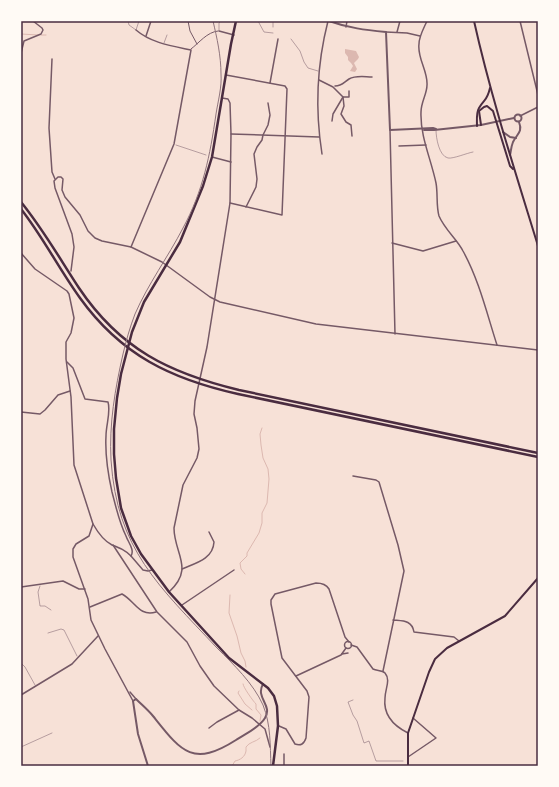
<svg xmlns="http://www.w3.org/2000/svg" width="559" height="787" font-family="'Space Grotesk',sans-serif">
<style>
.water{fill:#dcb8b0}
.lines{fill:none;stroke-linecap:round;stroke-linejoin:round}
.stream{stroke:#dcb8b0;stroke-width:1}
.service{stroke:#755966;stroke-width:0.5}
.pedestrian{stroke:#755966;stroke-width:1}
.minor{stroke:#755966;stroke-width:1.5}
.tertiary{stroke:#755966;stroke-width:2}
.secondary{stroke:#4a2c40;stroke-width:2}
.primary{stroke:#4a2c40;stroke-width:2.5}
.motorway{stroke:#4a2c40;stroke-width:2.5}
.rail{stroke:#8f747c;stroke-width:1}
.neatline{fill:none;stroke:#4a2c40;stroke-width:1.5}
</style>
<rect width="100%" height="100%" fill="#f7e1d7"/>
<polygon class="water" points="345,49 356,51 359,57 358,59 354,63 357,69 355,72 350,71 353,66 351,63 348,60 348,57 345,53"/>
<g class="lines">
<g class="stream">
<polyline points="21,34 38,35"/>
<polyline points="41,35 46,35"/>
<polyline points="245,574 241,569 240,563 247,556 247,553 259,533 262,523 262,513 267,503 269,479 268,469 263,458 261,445 260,434 262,428"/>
<polyline points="230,595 229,613 237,636 241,653 245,661 246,667"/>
<path d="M243,684C243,687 253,701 256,704V709L261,715L260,721"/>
<polyline points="239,691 238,693 245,704 252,710"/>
<path d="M232,766L235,761C240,760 245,757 246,751C246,749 246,748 246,747C249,742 256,742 260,738"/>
</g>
<g class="service">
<polyline points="128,21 129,25 136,30 139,21"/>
<polyline points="258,21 264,32 273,33"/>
<polyline points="273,21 273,27"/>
<polyline points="219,30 219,23 221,21"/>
<polyline points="291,39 300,51 304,62 308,68 318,71"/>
<polyline points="164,43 167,35"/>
<path d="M436,130C436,138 439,156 448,158C453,159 467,153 473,152"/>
<polyline points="176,145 206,155"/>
<polyline points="40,586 38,592 40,606 45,606 51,610"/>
<polyline points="48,633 61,629 64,630 77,656"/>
<polyline points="21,663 25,667 35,685"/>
<polyline points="353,700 348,702 353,715 357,721 364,743 369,741 376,761 403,761"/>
<polyline points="21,747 52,733"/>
</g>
<g class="pedestrian">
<polyline points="188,21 190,31 197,44"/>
<path d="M191,49C199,43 207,32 218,31"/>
</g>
<g class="minor">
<path d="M427,21C424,28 419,36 419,44C417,58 428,71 427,85C427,94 421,102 421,112C420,136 431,159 436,183C438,194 436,205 439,216C445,230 457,239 463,251C479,280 487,314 497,345"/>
<polyline points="520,21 538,95"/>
<polyline points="346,27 347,21"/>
<polyline points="219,31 234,35"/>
<polyline points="386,32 407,33 420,36"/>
<polyline points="397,32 400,21"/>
<polyline points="146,36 151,21"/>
<polyline points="21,53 24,41 41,34 43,30 42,28 33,21"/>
<polyline points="52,59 49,128 52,172 55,179"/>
<polyline points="226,75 285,86 287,89 282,215 230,203"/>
<polyline points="319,80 333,87 343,97 333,114 332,121"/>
<polyline points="270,83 278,39"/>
<path d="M335,86C342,86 344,82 349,79C356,75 365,77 372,77"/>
<polyline points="349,91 349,97 343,97 344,106 341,114 346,122 351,125 352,136"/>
<polyline points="520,116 538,107"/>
<polyline points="390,130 395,334"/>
<polyline points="231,134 319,137"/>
<polyline points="399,146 426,145"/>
<path d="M322,154C315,110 317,64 328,21"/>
<polyline points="212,157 231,162"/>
<polyline points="246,207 256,187 257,179 254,154 257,147 262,140 263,135 268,125 270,115 268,103"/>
<polyline points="392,243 423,251 456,241"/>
<path d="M131,247L174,144L191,50C172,46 151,43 136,30"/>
<path d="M21,253L35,269L67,291L69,294L74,318L71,333L66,342V359L71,397L74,465L93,524C97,531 104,541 112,545C120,548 125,550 131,556"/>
<polyline points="71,271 74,247 72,234 55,188 54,181 58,177 61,177 63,179 62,190 65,197 80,215 88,231 95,238 102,241 131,247 162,262 210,297 220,302 316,324 538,350"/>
<path d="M67,362L73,368L85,399L108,402C111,412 106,425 106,436C105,454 108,474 112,492C116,507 119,522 126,536C128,542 135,550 131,556L143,570L148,571L152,570"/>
<polyline points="21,412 40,414 45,410 58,395 70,391"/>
<polyline points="353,476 376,480 379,482 398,545 404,571 383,671"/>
<polyline points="93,524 89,536 76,544 73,549 73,557 88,599 91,620 105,649 133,701"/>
<polyline points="113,545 157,612 187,642 200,666 214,686 239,710 252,718 265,729 270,747"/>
<path d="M182,569C196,563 213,559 214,542L209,532"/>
<polyline points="21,587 63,581 79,589 85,589"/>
<path d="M169,592C195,568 174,554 174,528L183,485L197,458L199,449L197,428L194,414L195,401L207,347L230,203L231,134L230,103L228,99L222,98"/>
<polyline points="182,605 234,570"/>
<path d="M90,607L122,594C135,601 139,617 156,612"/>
<path d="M393,620C403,621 412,620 414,632L454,637L459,641"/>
<circle cx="348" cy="645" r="3.5"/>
<path d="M351,645L357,647L373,669C377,671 382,670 385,673C391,680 385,689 385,698C383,715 394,726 408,733"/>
<polyline points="342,654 348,653"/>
<polyline points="296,676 341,655 346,648"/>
<polyline points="130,692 136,699"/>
<polyline points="21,695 72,664 98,636"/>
<path d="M279,726L286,729L295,744C301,746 304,744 306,738L309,697L307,691L282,658L271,604V600L275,594L316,583C322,583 326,584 329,589L345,637L349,642"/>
<polyline points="209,728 217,722 239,710"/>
<polyline points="284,754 284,766"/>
<polyline points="408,757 436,738 413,718"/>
</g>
<g class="tertiary">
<path d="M329,21C348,28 366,30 386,32L390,130L433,128L436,129"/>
<circle cx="518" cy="118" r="3.5"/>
<polyline points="424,130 434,130 481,125 514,118"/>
<polyline points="503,132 510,137 516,138"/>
<path d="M510,155C511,151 511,147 513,142C517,134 523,132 519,122"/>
<path d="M148,766L138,734L133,701L136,699C142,705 148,710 153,716C181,751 192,768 236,740C245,734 259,728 265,718C273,705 255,698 263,684"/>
</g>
<g class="secondary">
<path d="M474,21C491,97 515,171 538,246"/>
<polyline points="481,125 479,111 484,107 487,106 493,111 510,166 513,169"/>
<path d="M477,126C477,120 476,113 479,108C485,98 487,101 490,88"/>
<polyline points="408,766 408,733 429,672 435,659 447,648 505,616 538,578"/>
</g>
<polyline class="primary" points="236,21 231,44 212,157 203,186 180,242 144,302 132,332 121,374 117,398 114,429 114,454 116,478 121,508 131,536 141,554 169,592 229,658 268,688 274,696 277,706 278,726 273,766"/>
<g class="motorway">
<path d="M21,202C43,229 60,259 79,288C120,349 169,373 239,390L538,453"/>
<path d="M21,209C43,237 59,269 80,298C121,355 171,379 238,394L538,457"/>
</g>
<path class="rail" d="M213,21C217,38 221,56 221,74C222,87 218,101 216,114C210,156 203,191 183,228C168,257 148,284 135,314C130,327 126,341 123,354C115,389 109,424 111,460C117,550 159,586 217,648C234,665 253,683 263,705C271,725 270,745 271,766"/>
</g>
<rect width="559" height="787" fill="none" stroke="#fffaf5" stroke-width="44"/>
<rect x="22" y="22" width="515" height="743" class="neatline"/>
</svg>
